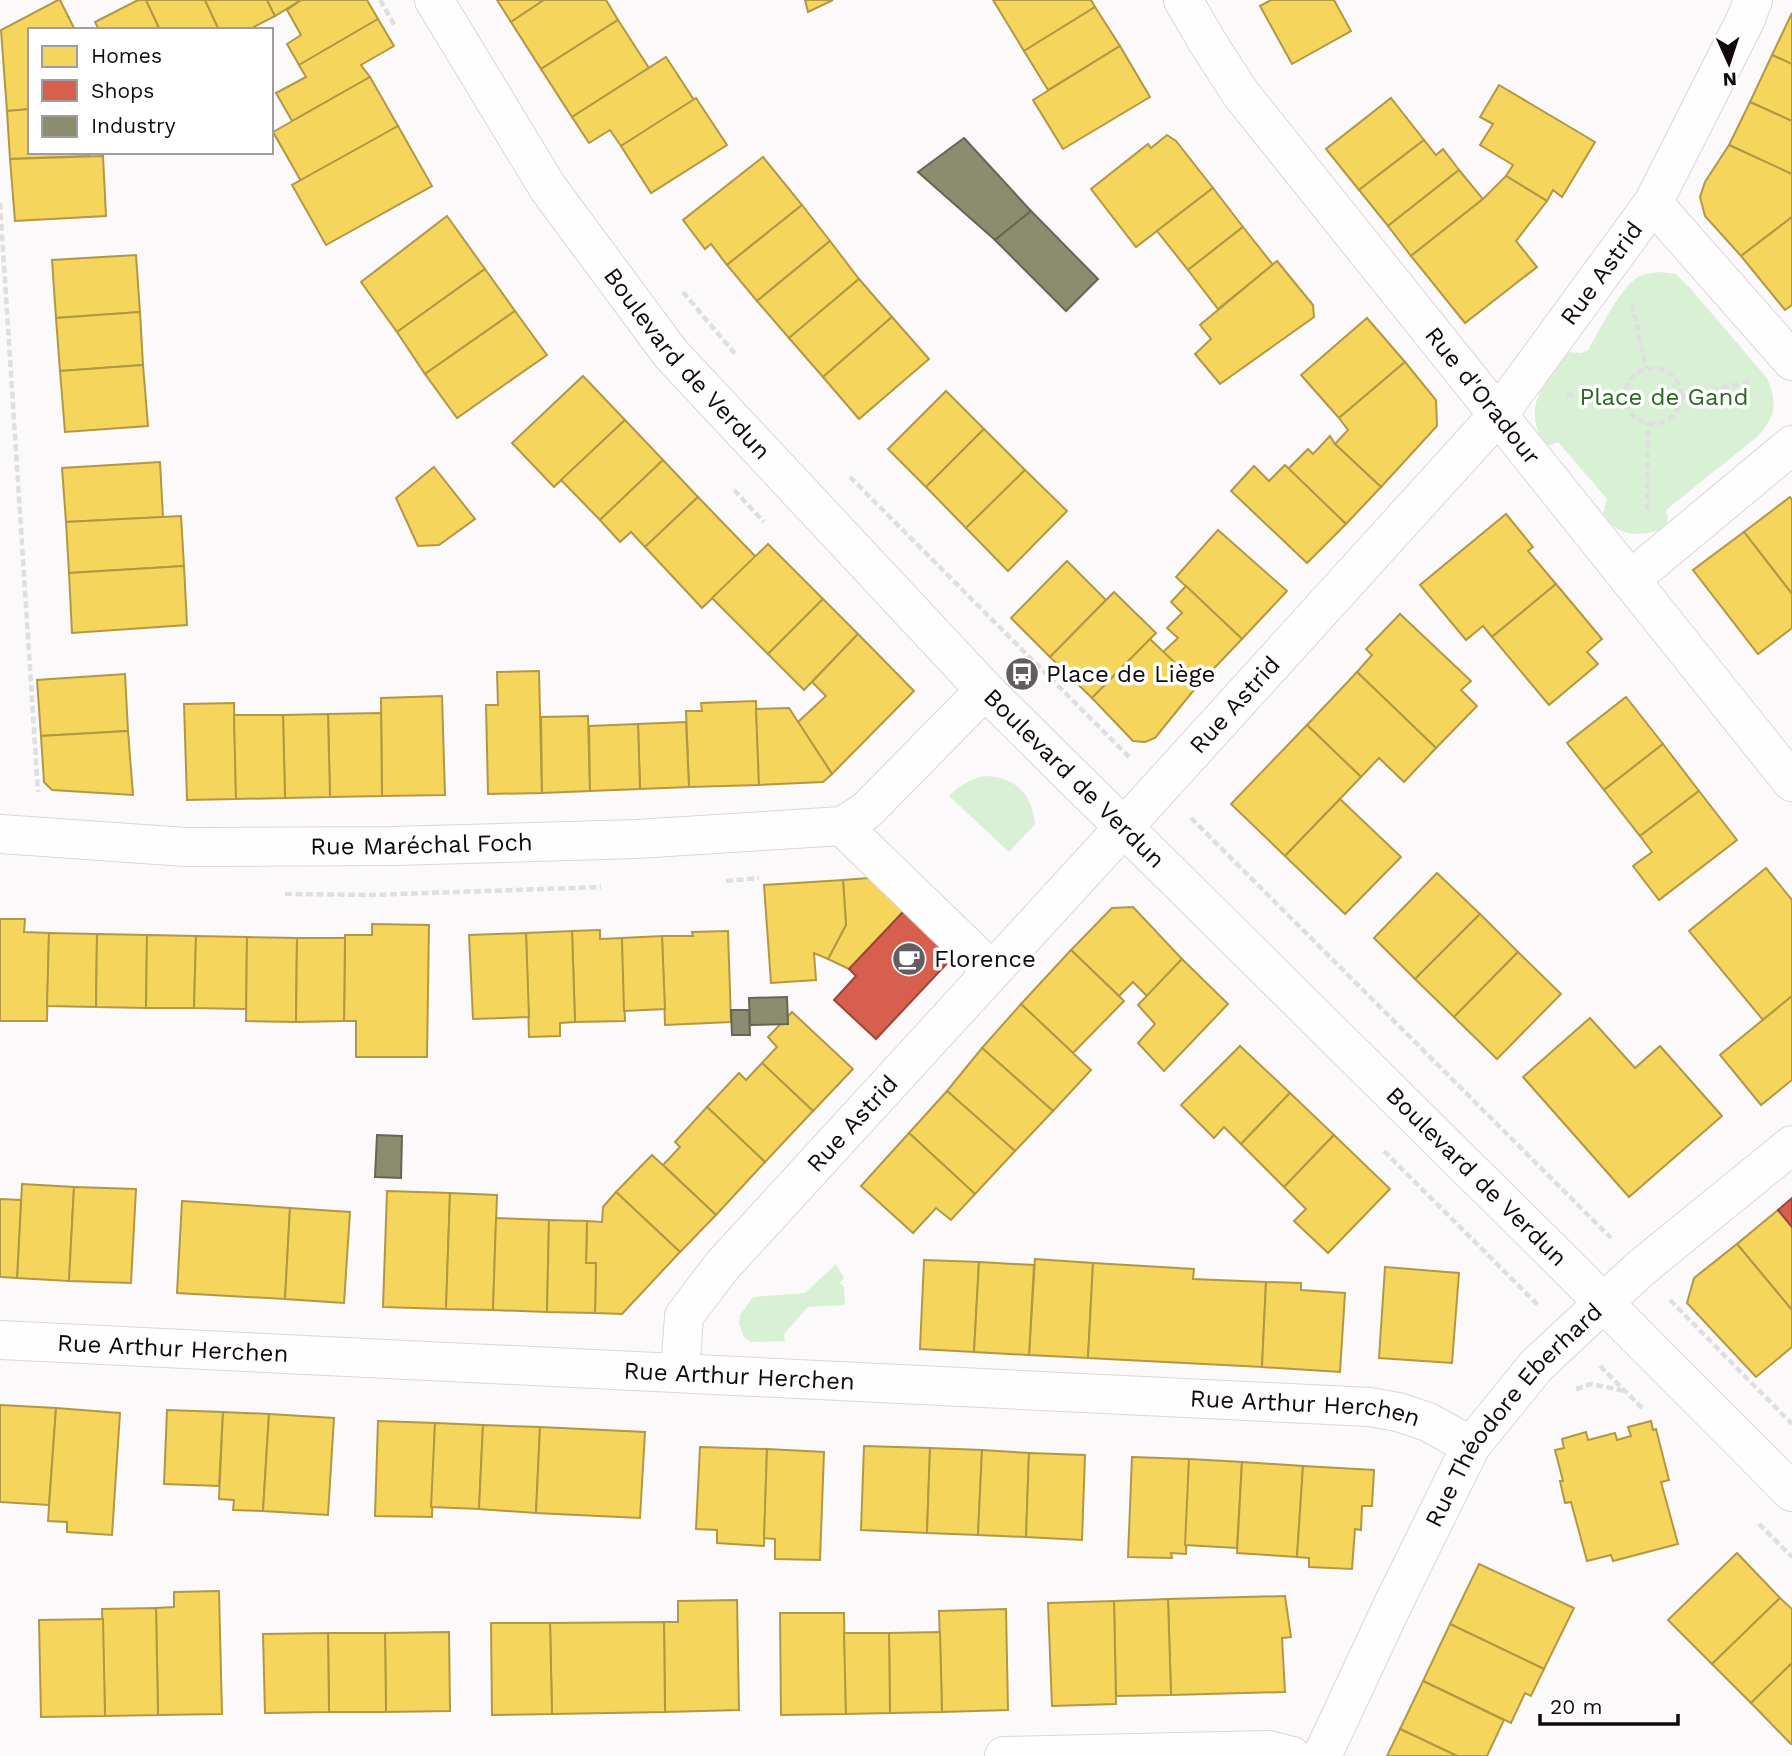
<svg xmlns="http://www.w3.org/2000/svg" width="1792" height="1756" font-family="'Work Sans',sans-serif">
<style>
.green{fill:#d8f1d4}
.homes{fill:#f6d55c;stroke:#b19845;stroke-width:2}
.shops{fill:#d6604d;stroke:#9b463a;stroke-width:2}
.industry{fill:#8c8c6e;stroke:#676552;stroke-width:2}
.lines{fill:none;stroke-linecap:round;stroke-linejoin:round}
.minor-casing{stroke:#dcd5da;stroke-width:40}
.path{stroke:#dfdfdf;stroke-width:4.5;stroke-dasharray:7 3.5;stroke-linecap:butt}
.minor{stroke:#fffefe;stroke-width:38}
.labels{text-anchor:middle;dominant-baseline:central;stroke-width:7;stroke-linejoin:round;paint-order:stroke}
.street-label{font-size:24px;fill:#11090f;stroke:#fff}
.park-label{font-size:24px;fill:#296820;stroke:#fff}
.poi-label{font-size:24px;fill:#11090f;stroke:#fff;text-anchor:start}
</style>
<rect width="100%" height="100%" fill="#fcf9fb"/>
<g class="green">
<path d="M1660,272L1676,274L1690,288L1767,378C1778,404 1776,416 1757,437L1666,510L1668,518L1665,528C1649,534 1630,538 1615,527C1610,524 1607,518 1603,514L1607,499L1558,442L1550,445L1544,443C1521,405 1546,383 1566,352L1581,353L1588,350C1599,331 1620,288 1638,277C1645,273 1653,273 1660,272Z"/>
<path d="M984,776C1015,777 1032,793 1035,824L1009,852L949,796C960,785 969,780 984,776Z"/>
<polygon points="836,1264 844,1278 840,1283 844,1287 845,1305 808,1307 784,1334 785,1341 751,1342 744,1337 739,1324 740,1315 753,1297 805,1293"/>
</g>
<g class="homes">
<polygon points="58,0 60,0 75,30 30,30 30,109 7,111 1,30"/>
<polygon points="138,0 146,0 160,30 99,30 95,22"/>
<polygon points="146,0 205,0 219,30 160,30"/>
<polygon points="205,0 267,0 275,16 252,28 253,30 219,30"/>
<polygon points="267,0 301,0 275,16"/>
<polygon points="301,0 367,0 378,19 299,65 287,44 301,35 287,10"/>
<polygon points="497,0 544,0 511,22"/>
<polygon points="544,0 606,0 618,20 541,69 511,22"/>
<polygon points="805,0 833,0 808,12"/>
<polygon points="993,0 1091,0 1095,7 1024,51"/>
<polygon points="1271,0 1334,0 1351,31 1292,64 1260,6"/>
<polygon points="1095,7 1120,46 1048,90 1024,51"/>
<polygon points="1792,13 1792,64 1772,55"/>
<polygon points="378,19 394,46 361,65 370,77 292,121 276,93 306,77 299,65"/>
<polygon points="618,20 649,68 572,117 541,69"/>
<polygon points="1120,46 1150,97 1063,149 1033,100"/>
<polygon points="1772,55 1792,64 1792,121 1750,102"/>
<polygon points="666,57 694,100 621,146 610,130 589,143 572,117"/>
<polygon points="370,77 398,126 301,181 273,132"/>
<polygon points="1499,85 1595,142 1562,197 1553,190 1547,201 1506,176 1513,165 1480,145 1493,124 1480,117"/>
<polygon points="696,98 727,145 651,193 621,146"/>
<polygon points="1391,98 1424,140 1359,190 1326,149"/>
<polygon points="1750,102 1792,121 1792,174 1729,145"/>
<polygon points="30,109 30,152 90,152 90,156 10,159 7,111"/>
<polygon points="398,126 432,186 326,245 292,185"/>
<polygon points="1167,135 1176,141 1213,188 1136,247 1091,189 1148,144 1151,148"/>
<polygon points="1424,140 1436,155 1443,149 1459,170 1388,226 1359,190"/>
<polygon points="1729,145 1792,174 1792,217 1741,256 1705,216 1700,197 1705,182"/>
<polygon points="103,156 106,216 15,221 10,159"/>
<polygon points="763,157 802,205 727,265 711,244 705,249 683,220"/>
<polygon points="1459,170 1483,199 1411,256 1388,226"/>
<polygon points="1506,176 1547,201 1516,241 1537,267 1465,323 1411,256 1483,199"/>
<polygon points="1213,188 1243,227 1188,270 1157,231"/>
<polygon points="802,205 830,241 757,301 727,265"/>
<polygon points="447,216 485,269 397,332 361,282"/>
<polygon points="1792,217 1792,305 1785,310 1741,256"/>
<polygon points="1243,227 1273,265 1218,309 1188,270"/>
<polygon points="830,241 859,279 789,338 757,301"/>
<polygon points="136,255 140,312 56,318 52,260"/>
<polygon points="1277,261 1313,305 1314,317 1220,384 1195,354 1211,339 1200,325"/>
<polygon points="485,269 515,311 425,374 397,332"/>
<polygon points="859,279 892,317 823,377 789,338"/>
<polygon points="515,311 547,355 457,418 425,374"/>
<polygon points="140,312 143,365 60,371 56,318"/>
<polygon points="892,317 929,359 859,419 823,377"/>
<polygon points="1367,318 1405,362 1339,418 1301,375"/>
<polygon points="1405,362 1436,400 1437,426 1381,487 1335,444 1348,430 1339,418"/>
<polygon points="143,365 148,426 65,432 60,371"/>
<polygon points="583,376 625,420 554,487 512,443"/>
<polygon points="946,391 984,429 926,487 888,449"/>
<polygon points="625,420 663,460 600,520 561,480"/>
<polygon points="984,429 1025,470 966,528 926,487"/>
<polygon points="1330,436 1335,444 1381,487 1346,524 1288,469 1308,449 1313,454"/>
<polygon points="663,460 698,497 645,547 631,532 620,542 600,520"/>
<polygon points="160,462 163,517 66,522 62,468"/>
<polygon points="1285,465 1346,524 1307,563 1231,491 1254,466 1269,481"/>
<polygon points="434,467 475,519 439,545 418,546 396,498"/>
<polygon points="1025,470 1067,511 1008,571 966,528"/>
<polygon points="698,497 756,557 702,608 645,547"/>
<polygon points="1790,497 1792,500 1792,594 1744,532"/>
<polygon points="1506,514 1533,547 1528,551 1556,584 1492,637 1483,626 1466,640 1420,585"/>
<polygon points="181,516 184,566 69,573 66,522"/>
<polygon points="1218,530 1287,591 1242,639 1176,577"/>
<polygon points="1744,532 1792,594 1792,628 1758,654 1693,570"/>
<polygon points="768,544 823,599 768,654 712,598"/>
<polygon points="1067,561 1106,600 1050,657 1011,618"/>
<polygon points="184,566 187,625 72,633 69,573"/>
<polygon points="1556,584 1602,639 1587,652 1598,664 1549,705 1492,637"/>
<polygon points="1186,586 1242,639 1198,685 1163,652 1178,638 1167,628 1182,613 1171,602"/>
<polygon points="1114,592 1156,633 1092,698 1050,657"/>
<polygon points="823,599 858,634 804,690 768,654"/>
<polygon points="1400,614 1471,681 1461,690 1477,706 1436,748 1357,672 1372,655 1366,649"/>
<polygon points="858,634 914,691 832,774 798,722 826,696 812,682"/>
<polygon points="1150,639 1198,685 1155,738 1145,742 1133,741 1092,698"/>
<polygon points="539,671 542,793 488,794 486,705 498,705 497,672"/>
<polygon points="1357,672 1436,748 1404,782 1379,758 1361,777 1307,725"/>
<polygon points="125,674 128,731 41,736 37,680"/>
<polygon points="442,696 445,795 382,796 381,698"/>
<polygon points="1626,697 1663,744 1604,790 1567,743"/>
<polygon points="756,701 759,785 689,787 686,711 702,711 701,703"/>
<polygon points="234,703 236,799 187,800 184,704"/>
<polygon points="789,708 832,774 823,782 759,785 756,709"/>
<polygon points="381,713 382,796 330,797 328,714"/>
<polygon points="328,714 330,797 285,798 283,715"/>
<polygon points="234,715 283,715 285,798 236,799"/>
<polygon points="588,716 590,791 542,793 541,717"/>
<polygon points="686,722 689,787 640,789 638,724"/>
<polygon points="638,724 640,789 590,791 589,726"/>
<polygon points="1307,725 1361,777 1285,856 1231,804"/>
<polygon points="128,731 133,795 52,790 44,782 41,736"/>
<polygon points="1663,744 1699,791 1640,836 1604,790"/>
<polygon points="1699,791 1737,840 1659,900 1633,866 1652,852 1640,836"/>
<polygon points="1340,799 1401,857 1345,914 1285,856"/>
<polygon points="1766,868 1792,900 1792,996 1763,1020 1689,931"/>
<polygon points="1437,873 1480,914 1415,979 1374,938"/>
<polygon points="869,878 904,911 849,969 828,959 846,925 843,880"/>
<polygon points="843,880 846,925 828,959 814,953 816,980 771,983 764,885"/>
<polygon points="1133,907 1182,959 1147,996 1133,982 1119,996 1071,950 1112,908"/>
<polygon points="1480,914 1518,952 1454,1017 1415,979"/>
<polygon points="0,919 25,919 24,932 49,933 47,1021 0,1021"/>
<polygon points="372,924 429,925 427,1057 356,1057 356,1021 344,1021 345,935 372,935"/>
<polygon points="600,930 600,939 622,938 625,1021 575,1022 572,931"/>
<polygon points="572,931 575,1022 560,1023 560,1036 529,1037 526,933"/>
<polygon points="728,931 731,1022 665,1025 662,936 693,936 692,932"/>
<polygon points="49,933 97,934 96,1007 47,1006"/>
<polygon points="526,933 529,1017 473,1019 469,935"/>
<polygon points="97,934 147,935 146,1008 96,1007"/>
<polygon points="147,935 196,936 194,1008 146,1008"/>
<polygon points="196,936 247,937 246,1009 194,1008"/>
<polygon points="662,936 665,1009 624,1011 622,938"/>
<polygon points="247,937 297,938 296,1022 246,1021"/>
<polygon points="297,938 345,938 344,1021 296,1022"/>
<polygon points="1071,950 1124,1001 1073,1053 1021,1004"/>
<polygon points="1518,952 1561,994 1497,1059 1454,1017"/>
<polygon points="1182,959 1228,1004 1164,1071 1138,1043 1155,1024 1138,1005"/>
<polygon points="1792,996 1792,1080 1761,1105 1720,1055"/>
<polygon points="1021,1004 1091,1070 1053,1111 982,1048"/>
<polygon points="792,1012 853,1069 813,1111 762,1063 777,1047 768,1037"/>
<polygon points="1590,1018 1635,1068 1660,1046 1722,1116 1629,1197 1523,1077"/>
<polygon points="1240,1046 1290,1093 1241,1144 1224,1127 1214,1138 1181,1105"/>
<polygon points="982,1048 1053,1111 1015,1151 947,1091"/>
<polygon points="762,1063 813,1111 765,1162 707,1107 739,1073 746,1080"/>
<polygon points="947,1091 1015,1151 975,1194 909,1133"/>
<polygon points="1290,1093 1334,1135 1284,1187 1241,1144"/>
<polygon points="707,1107 765,1162 716,1215 663,1165 680,1147 675,1142"/>
<polygon points="909,1133 975,1194 951,1220 936,1208 913,1233 861,1186"/>
<polygon points="1334,1135 1390,1189 1328,1253 1294,1221 1306,1209 1284,1187"/>
<polygon points="652,1155 716,1215 680,1252 616,1192"/>
<polygon points="22,1184 74,1187 69,1281 17,1278"/>
<polygon points="74,1187 136,1189 131,1283 69,1281"/>
<polygon points="387,1191 450,1193 446,1309 383,1307"/>
<polygon points="616,1192 680,1252 622,1314 595,1313 596,1263 586,1263 587,1221 602,1222 603,1207"/>
<polygon points="450,1193 497,1195 493,1310 446,1309"/>
<polygon points="0,1199 21,1200 17,1278 0,1277"/>
<polygon points="182,1201 290,1208 285,1299 177,1293"/>
<polygon points="290,1208 350,1212 344,1303 285,1299"/>
<polygon points="1778,1210 1792,1227 1792,1310 1737,1244"/>
<polygon points="496,1218 549,1220 547,1312 493,1310"/>
<polygon points="549,1220 587,1221 586,1263 596,1263 595,1313 547,1312"/>
<polygon points="1737,1244 1792,1310 1792,1347 1756,1377 1687,1303 1694,1278"/>
<polygon points="1035,1259 1093,1263 1088,1358 1029,1355"/>
<polygon points="924,1260 979,1262 974,1352 920,1349"/>
<polygon points="979,1262 1034,1265 1029,1355 974,1352"/>
<polygon points="1093,1263 1194,1269 1193,1279 1266,1282 1262,1367 1088,1358"/>
<polygon points="1385,1267 1459,1273 1452,1363 1379,1358"/>
<polygon points="1266,1282 1301,1283 1301,1290 1345,1293 1340,1372 1262,1367"/>
<polygon points="0,1405 56,1408 49,1505 0,1502"/>
<polygon points="56,1408 120,1413 112,1535 67,1532 67,1522 48,1521"/>
<polygon points="167,1410 223,1412 219,1486 164,1484"/>
<polygon points="223,1412 269,1414 263,1511 233,1510 234,1500 219,1499"/>
<polygon points="269,1414 334,1418 328,1515 263,1511"/>
<polygon points="378,1421 435,1423 432,1517 375,1516"/>
<polygon points="1651,1421 1653,1430 1656,1429 1669,1480 1661,1482 1678,1544 1613,1561 1611,1555 1587,1561 1571,1502 1565,1503 1560,1481 1563,1481 1555,1450 1564,1448 1562,1439 1586,1432 1588,1440 1615,1433 1617,1440 1631,1436 1628,1427"/>
<polygon points="435,1423 483,1425 479,1509 431,1507"/>
<polygon points="483,1425 540,1427 536,1513 479,1509"/>
<polygon points="540,1427 645,1432 640,1518 536,1513"/>
<polygon points="864,1446 930,1448 927,1533 861,1530"/>
<polygon points="700,1447 767,1449 764,1546 717,1543 717,1530 696,1529"/>
<polygon points="930,1448 982,1450 978,1535 927,1533"/>
<polygon points="767,1449 824,1452 820,1560 775,1559 775,1539 764,1538"/>
<polygon points="982,1450 1029,1453 1026,1537 978,1535"/>
<polygon points="1029,1453 1085,1455 1082,1540 1026,1537"/>
<polygon points="1132,1457 1189,1459 1186,1554 1171,1553 1172,1558 1128,1557"/>
<polygon points="1189,1459 1242,1462 1237,1548 1185,1545"/>
<polygon points="1242,1462 1303,1466 1297,1557 1237,1553"/>
<polygon points="1303,1466 1374,1470 1372,1506 1362,1506 1361,1530 1355,1529 1352,1569 1309,1567 1309,1558 1297,1557"/>
<polygon points="1737,1553 1780,1598 1712,1664 1668,1620"/>
<polygon points="1479,1564 1574,1608 1544,1669 1450,1624"/>
<polygon points="219,1591 222,1714 158,1715 156,1608 174,1607 174,1592"/>
<polygon points="1285,1596 1291,1637 1282,1638 1285,1692 1171,1695 1168,1599"/>
<polygon points="1780,1598 1792,1609 1792,1663 1751,1703 1712,1664"/>
<polygon points="1168,1599 1171,1695 1116,1696 1114,1601"/>
<polygon points="737,1600 739,1710 665,1712 664,1622 678,1622 678,1601"/>
<polygon points="1114,1601 1116,1704 1052,1706 1048,1603"/>
<polygon points="156,1608 158,1715 105,1716 102,1609"/>
<polygon points="1006,1609 1008,1710 942,1712 939,1611"/>
<polygon points="780,1613 844,1613 846,1714 781,1715"/>
<polygon points="103,1619 105,1716 41,1717 39,1620"/>
<polygon points="664,1622 665,1712 552,1714 550,1623"/>
<polygon points="491,1623 550,1623 552,1714 492,1715"/>
<polygon points="1450,1624 1544,1669 1531,1696 1525,1693 1511,1723 1423,1681"/>
<polygon points="449,1632 450,1711 386,1712 385,1633"/>
<polygon points="940,1632 942,1712 890,1713 889,1633"/>
<polygon points="328,1633 385,1633 386,1712 329,1712"/>
<polygon points="328,1633 329,1712 265,1713 263,1634"/>
<polygon points="844,1633 889,1633 890,1713 846,1714"/>
<polygon points="1792,1663 1792,1743 1791,1744 1751,1703"/>
<polygon points="1423,1681 1504,1720 1487,1756 1457,1756 1400,1729"/>
<polygon points="1400,1729 1457,1756 1387,1756"/>
</g>
<g class="shops">
<polygon points="904,911 953,957 876,1039 834,1000 856,976 849,969"/>
<polygon points="1792,1198 1792,1227 1778,1210"/>
</g>
<g class="industry">
<polygon points="964,138 1031,211 995,240 918,172"/>
<polygon points="1031,211 1098,279 1066,311 995,240"/>
<polygon points="787,997 788,1024 750,1025 749,998"/>
<polygon points="731,1010 749,1010 750,1035 732,1035"/>
<polygon points="377,1135 402,1136 401,1178 375,1177"/>
</g>
<g class="lines">
<g class="minor-casing">
<g id="minor">
<path id="s1" d="M434,0L548,188L671,354L985,690L1571,1270L1792,1492"/>
<path id="s2" d="M1183,0L1208,43L1241,94L1792,782"/>
<polyline points="1653,203 1792,361"/>
<polyline points="1630,580 1792,445"/>
<polyline points="842,826 992,971"/>
<path id="s3" d="M0,834L186,847L395,846L637,839L842,826L866,811L985,690"/>
<path id="s4" d="M0,1340L1370,1407L1398,1412L1428,1422L1471,1446"/>
<path id="s5" d="M680,1373L684,1316L722,1266L1094,860L1498,415L1653,203L1745,21L1753,0"/>
<polyline points="1004,1756 1268,1750 1292,1756"/>
<path id="s6" d="M1322,1756L1395,1600L1471,1446L1536,1366L1569,1335L1641,1268L1792,1145"/>
</g>
</g>
<g class="path">
<polyline points="380,0 395,26"/>
<polyline points="0,203 38,792"/>
<polyline points="683,292 736,355"/>
<polyline points="1632,304 1646,368"/>
<circle cx="1653" cy="396" r="28"/>
<polyline points="1567,394 1626,402"/>
<polyline points="1681,398 1751,381"/>
<polyline points="850,477 1130,758"/>
<polyline points="734,490 764,522"/>
<polyline points="1647,510 1648,423"/>
<polyline points="1191,818 1611,1238"/>
<polyline points="726,881 759,878"/>
<polyline points="285,894 370,895 601,887"/>
<polyline points="1384,1151 1539,1306"/>
<polyline points="1670,1300 1792,1424"/>
<polyline points="1600,1366 1643,1409"/>
<polyline points="1576,1389 1591,1384 1625,1391"/>
<polyline points="1759,1524 1792,1557"/>
</g>
<use href="#minor" class="minor"/>
</g>
<defs>
<g id="bus-disc" transform="scale(1.75)"><circle r="9.5" fill="#635d62" stroke="#fff"/><path d="M-5-6H5V4H4V6H2V4H-2V6H-4V4H-5ZM-3.5-4V0h7V-4ZM-3.5 1.2v1.5H-2V1.2ZM2 1.2v1.5H3.5V1.2Z" fill="#fff"/></g>
<g id="cafe-disc" transform="scale(1.75)"><circle r="9.5" fill="#635d62" stroke="#fff"/><path d="M-5.5-4.5H6V0H3Q3 3.5 0 3.5H-2.5Q-5.5 3.5-5.5 0ZM3-3.2v2h1.7v-2ZM-6 4.5H4V6H-6Z" fill="#fff"/></g>
</defs>
<g fill-rule="evenodd">
<use href="#bus-disc" x="1022" y="674"/>
<use href="#cafe-disc" x="909" y="959"/>
</g>
<g class="labels">
<g class="street-label">
<text stroke="none"><textPath href="#s5" startOffset="1447">Rue Astrid</textPath></text>
<text stroke="none"><textPath href="#s1" startOffset="444">Boulevard de Verdun</textPath></text>
<text stroke="none"><textPath href="#s2" startOffset="497">Rue d'Oradour</textPath></text>
<text stroke="none"><textPath href="#s5" startOffset="880">Rue Astrid</textPath></text>
<text stroke="none"><textPath href="#s1" startOffset="1012">Boulevard de Verdun</textPath></text>
<text stroke="none"><textPath href="#s3" startOffset="422">Rue Maréchal Foch</textPath></text>
<text stroke="none"><textPath href="#s5" startOffset="313">Rue Astrid</textPath></text>
<text stroke="none"><textPath href="#s1" startOffset="1578">Boulevard de Verdun</textPath></text>
<text stroke="none"><textPath href="#s4" startOffset="173">Rue Arthur Herchen</textPath></text>
<text stroke="none"><textPath href="#s4" startOffset="740">Rue Arthur Herchen</textPath></text>
<text stroke="none"><textPath href="#s4" startOffset="1307">Rue Arthur Herchen</textPath></text>
<text stroke="none"><textPath href="#s6" startOffset="394">Rue Théodore Eberhard</textPath></text>
</g>
<g class="park-label">
<text x="1664" y="397">Place de Gand</text>
</g>
<g class="poi-label">
<text x="1046" y="674">Place de Liège</text>
<text x="934" y="959">Florence</text>
</g>
</g>
<rect x="28" y="28" width="245" height="126" fill="#ffffff" stroke="#a09d9f" stroke-width="2"/>
<rect x="42" y="46" width="35" height="21" fill="#f6d55c" stroke="#a09d9f" stroke-width="2"/>
<text x="91" y="63" font-size="21" fill="#11090f">Homes</text>
<rect x="42" y="80" width="35" height="21" fill="#d6604d" stroke="#a09d9f" stroke-width="2"/>
<text x="91" y="98" font-size="21" fill="#11090f">Shops</text>
<rect x="42" y="116" width="35" height="21" fill="#8c8c6e" stroke="#a09d9f" stroke-width="2"/>
<text x="91" y="133" font-size="21" fill="#11090f">Industry</text>
<g transform="translate(1729 63) rotate(177)" stroke="#ffffff" stroke-width="5" paint-order="stroke">
<path d="M0-5L12 26L0 18L-12 26Z" fill="#11090f"/>
<text y="-10" font-size="19" font-weight="bold" text-anchor="middle" fill="#11090f">N</text>
</g>
<path d="M1540 1714v10h138v-10" fill="none" stroke="#11090f" stroke-width="3.5"/>
<text x="1550" y="1714" font-size="21" fill="#11090f" stroke="#ffffff" stroke-width="5" paint-order="stroke">20 m</text>
</svg>
